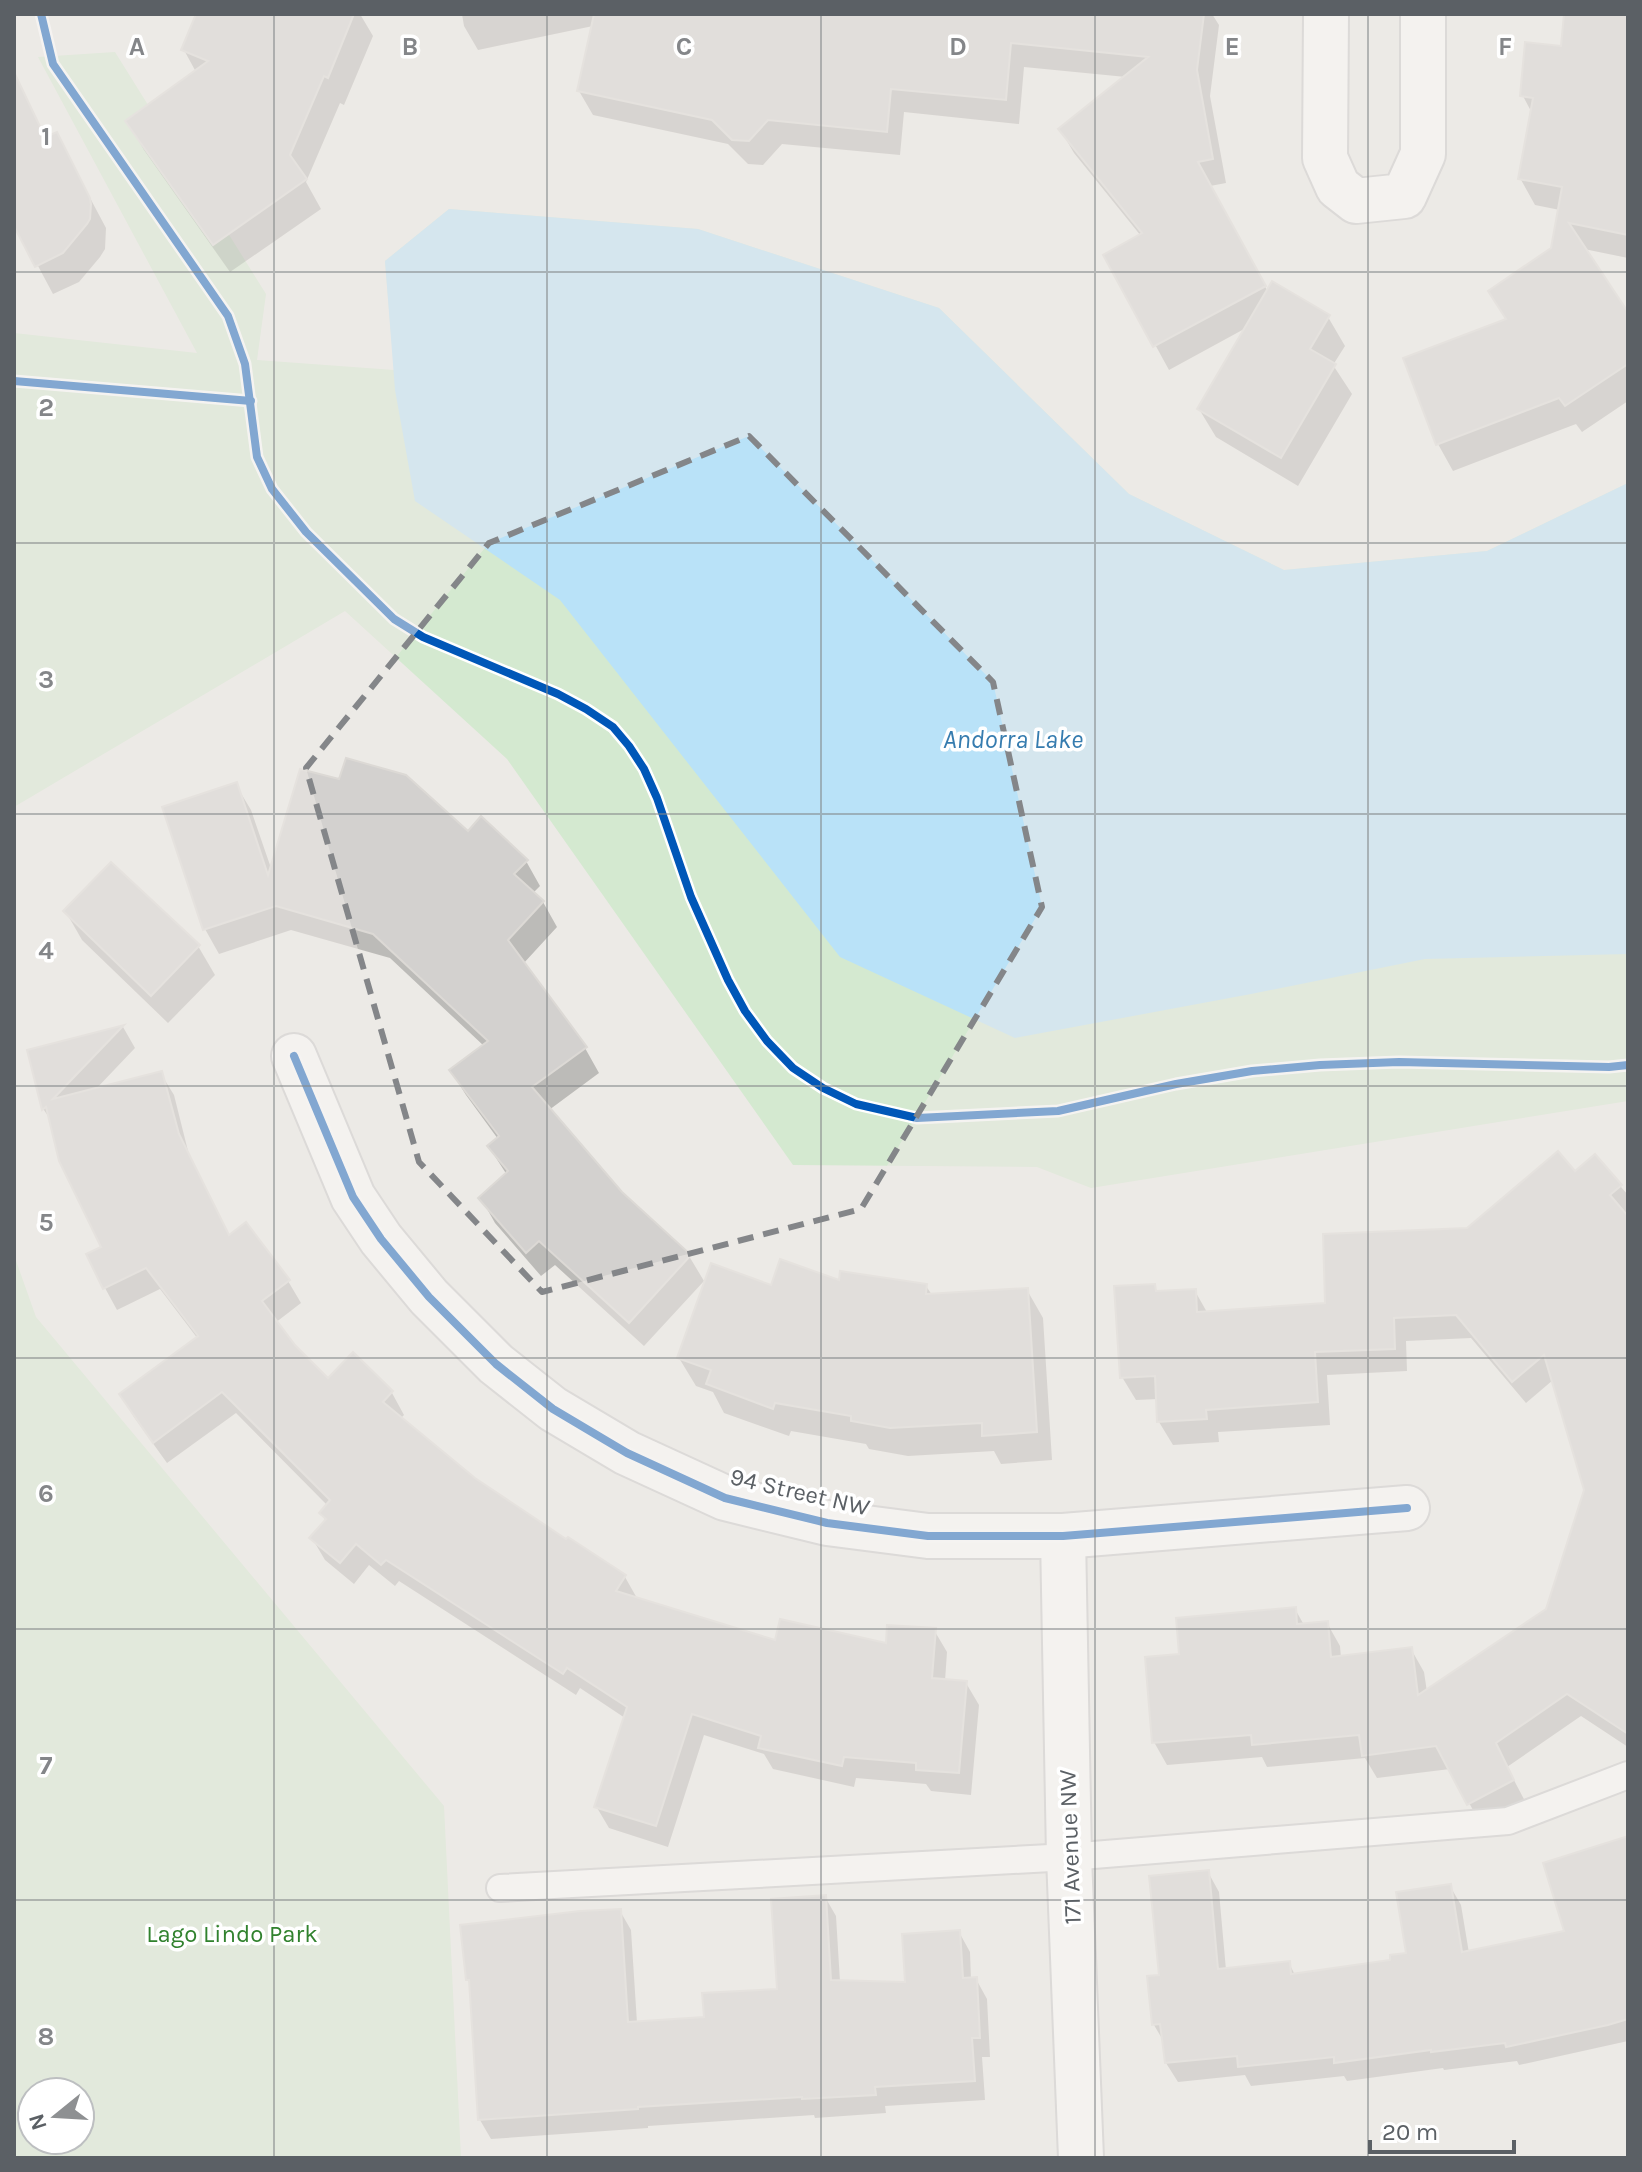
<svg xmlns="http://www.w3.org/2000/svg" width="1642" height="2172" font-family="Karla,sans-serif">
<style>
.green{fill:#d4e9d0;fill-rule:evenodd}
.water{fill:#b9e2f8}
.shadow{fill:#0003}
.building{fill:#d3d1cf;stroke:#dcd9d5;stroke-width:2}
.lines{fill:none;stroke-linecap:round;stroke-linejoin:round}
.service-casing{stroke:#c7c7c7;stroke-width:30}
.minor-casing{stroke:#c7c7c7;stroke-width:48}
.service{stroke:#fcfcfb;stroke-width:26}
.minor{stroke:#fcfcfb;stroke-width:44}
.cycleway-casing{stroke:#fff;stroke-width:13}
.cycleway{stroke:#0057b8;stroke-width:8}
.marked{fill:none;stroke:#848689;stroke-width:6;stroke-dasharray:16 10;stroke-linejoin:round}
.grid{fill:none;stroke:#848689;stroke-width:2;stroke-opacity:0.55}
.labels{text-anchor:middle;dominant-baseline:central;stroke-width:7;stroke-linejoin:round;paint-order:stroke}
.street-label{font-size:24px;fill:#5b6065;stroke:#fff}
.park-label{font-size:24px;fill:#31822e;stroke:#fff}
.water-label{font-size:26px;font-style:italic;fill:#367caf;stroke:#fff}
.grid-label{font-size:26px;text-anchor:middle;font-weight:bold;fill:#848689;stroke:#fff;stroke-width:7;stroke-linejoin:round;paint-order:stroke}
</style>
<rect width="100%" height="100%" fill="#eceae6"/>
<g class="green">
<polygon points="115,52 266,294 257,360 394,370 385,261 449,209 698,229 939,308 1129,494 1284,570 1487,551 1628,483 1628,1101 1091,1188 1037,1167 793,1165 507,759 345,611 14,807 14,333 197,353 38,57"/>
<path d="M14,1255L36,1317L444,1806L461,2158H14ZM32,2092H80V2140H32Z"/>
</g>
<polygon class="water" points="449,209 698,229 939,308 1129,494 1284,570 1487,551 1628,483 1628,954 1425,959 1251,994 1015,1038 840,957 560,600 415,501 395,390 385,261"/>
<g class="shadow">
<polygon points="198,14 360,14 373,36 344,105 340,103 306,182 321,209 230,272 144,150 128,122 196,72 184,50"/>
<polygon points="462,14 1212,14 1219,25 1210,96 1226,183 1210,186 1268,292 1328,317 1345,346 1333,365 1352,394 1298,486 1216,437 1199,409 1246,328 1169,370 1106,255 1141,236 1074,153 1060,129 1126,77 1024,67 1019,124 904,112 900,155 782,144 763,165 748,164 728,144 593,115 579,91 593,26 478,50 464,26"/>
<polygon points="1566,14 1628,14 1628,258 1584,249 1628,316 1628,401 1582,432 1576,424 1453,471 1438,444 1507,320 1553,249 1560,210 1535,205 1520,178 1532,113 1523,96 1563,48"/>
<polygon points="14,114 46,139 56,134 106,228 105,249 100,257 79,282 53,294 14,221"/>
<polygon points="236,785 251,810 272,871 468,834 526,861 540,886 533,893 543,902 557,927 523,964 585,1048 599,1073 549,1110 621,1193 689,1256 704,1281 644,1346 555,1265 541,1276 495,1223 481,1198 507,1175 489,1147 498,1139 466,1095 451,1071 484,1046 390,958 291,930 219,954 205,929"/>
<polygon points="66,912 198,946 215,975 168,1023 82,940"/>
<polygon points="123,1027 135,1048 94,1091 161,1074 174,1095 190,1159 230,1237 288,1281 301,1303 275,1323 293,1346 328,1381 392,1393 404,1415 400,1419 474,1480 567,1542 625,1577 638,1600 777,1642 888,1645 934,1630 947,1652 945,1681 966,1683 979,1705 971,1795 931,1791 926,1784 856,1778 854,1787 773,1769 764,1754 704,1735 668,1847 609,1828 596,1806 625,1718 580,1688 576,1695 399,1581 395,1586 369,1565 354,1584 325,1560 312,1538 326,1522 322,1514 328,1506 236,1413 167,1463 134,1417 121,1395 198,1339 160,1289 117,1310 105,1288 104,1248 52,1122 44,1110 30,1051"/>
<polygon points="1594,1156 1628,1195 1628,1747 1581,1716 1507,1767 1526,1803 1482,1826 1450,1769 1377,1778 1365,1758 1267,1767 1262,1757 1167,1765 1154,1742 1181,1656 1295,1609 1304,1625 1327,1623 1340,1646 1341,1658 1411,1649 1424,1672 1427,1692 1548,1611 1586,1490 1553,1380 1526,1403 1471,1338 1406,1341 1407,1371 1327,1375 1330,1425 1218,1432 1219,1442 1173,1445 1159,1422 1158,1399 1136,1400 1122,1377 1154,1286 1158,1293 1195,1291 1208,1314 1327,1305 1575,1173"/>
<polygon points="841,1282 926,1286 932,1295 1027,1290 1043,1318 1052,1460 1001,1464 994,1451 908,1456 869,1449 866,1444 791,1431 789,1436 724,1413 713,1392 696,1386 679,1358 772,1287"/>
<polygon points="1628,1871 1628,2041 1519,2065 1517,2061 1444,2070 1443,2068 1347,2081 1344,2076 1251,2086 1245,2075 1178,2082 1166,2063 1164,2042 1154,2025 1161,1977 1208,1872 1219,1892 1226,1970 1289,1963 1295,1975 1392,1962 1408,1955 1450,1886 1461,1905 1469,1953 1567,1933"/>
<polygon points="825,1897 836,1916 840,1982 907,1984 959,1932 970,1952 971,1980 976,1979 987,1999 990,2057 982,2057 985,2100 885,2106 886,2113 815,2118 814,2115 648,2126 648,2128 491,2139 480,2120 471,1985 468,1980 620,1911 631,1930 637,2023 706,2019 779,1991"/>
</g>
<g class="building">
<polygon points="196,14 354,14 328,78 324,76 290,155 307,179 213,245 125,121 208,61 181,50"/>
<polygon points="594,14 1204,14 1197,70 1213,159 1198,162 1266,286 1153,347 1103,255 1142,233 1058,129 1148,57 1011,43 1006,100 891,89 887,132 768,120 749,141 732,140 712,120 577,91"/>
<polygon points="1564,14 1628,14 1628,235 1569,223 1628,312 1628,364 1565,406 1559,398 1436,445 1403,358 1506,319 1488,291 1551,248 1562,187 1518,179 1533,98 1520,96 1525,42 1561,46"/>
<polygon points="14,72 45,137 57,132 90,198 91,204 90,219 87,224 63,253 35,267 14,226"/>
<polygon points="1272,281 1330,315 1310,349 1336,364 1281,458 1197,409"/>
<polygon points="346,758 406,775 468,831 481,816 528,860 514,874 544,901 508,940 587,1047 532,1087 622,1192 691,1255 629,1323 539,1241 526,1253 478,1198 508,1171 487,1146 499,1136 449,1070 488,1041 373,934 276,906 203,930 162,807 237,782 268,875 300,769 339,779"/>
<polygon points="111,862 200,945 151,996 63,911"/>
<polygon points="124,1025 53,1099 162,1071 179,1134 229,1235 246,1222 290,1280 262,1301 295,1345 328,1378 353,1352 393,1391 383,1402 475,1478 566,1539 568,1537 626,1575 616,1591 775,1640 780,1619 886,1643 887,1625 936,1628 932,1678 967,1681 959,1773 916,1770 916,1763 844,1757 842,1766 758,1748 761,1736 692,1714 656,1826 594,1807 627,1707 567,1668 563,1674 386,1560 381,1565 356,1544 340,1563 309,1538 326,1519 319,1513 330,1500 222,1392 153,1443 119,1394 198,1336 146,1268 103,1289 86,1254 101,1247 59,1161 46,1107 42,1110 27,1050"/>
<polygon points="1558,1151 1575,1171 1595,1154 1622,1185 1610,1195 1628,1216 1628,1734 1567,1694 1496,1743 1514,1780 1467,1805 1436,1746 1362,1756 1359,1735 1252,1745 1251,1735 1152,1743 1145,1657 1179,1654 1176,1618 1296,1607 1297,1624 1328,1621 1331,1657 1412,1647 1418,1695 1546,1609 1584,1490 1544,1355 1512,1382 1456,1315 1394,1318 1395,1349 1315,1352 1318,1402 1206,1410 1207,1419 1157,1422 1155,1376 1120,1378 1114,1286 1155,1284 1156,1291 1196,1289 1197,1312 1325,1303 1323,1234 1467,1228"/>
<polygon points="780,1259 839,1280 840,1271 927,1284 926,1294 1028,1288 1037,1432 982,1436 982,1423 890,1428 851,1421 851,1416 775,1403 773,1409 706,1384 711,1370 677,1358 711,1263 771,1285"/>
<polygon points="1628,1836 1628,2019 1608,2025 1506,2047 1505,2043 1431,2052 1431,2050 1334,2063 1334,2057 1238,2067 1237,2056 1165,2063 1160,2024 1152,2025 1147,1976 1159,1975 1149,1876 1209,1870 1218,1969 1290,1961 1291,1974 1390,1960 1390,1955 1406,1953 1396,1892 1451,1884 1462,1952 1564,1931 1543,1863"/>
<polygon points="826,1895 831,1980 905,1982 902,1934 960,1930 963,1978 977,1977 980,2038 972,2038 975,2081 875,2087 876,2095 802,2099 802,2097 638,2107 638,2109 478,2120 469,1980 466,1980 460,1925 580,1911 621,1909 628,2022 704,2017 702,1993 777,1989 771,1899"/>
</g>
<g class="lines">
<g class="service-casing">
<polyline id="service" points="500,1888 1069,1857 1508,1821 1628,1775"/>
</g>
<g class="minor-casing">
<g id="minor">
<polyline points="1326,14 1325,158 1338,187 1356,201 1404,196 1423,154 1423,14"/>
<polyline points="294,1056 353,1197 381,1239 429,1297 496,1364 553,1409 627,1453 725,1498 827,1523 928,1536 1063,1536 1407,1508"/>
<polyline points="1063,1536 1069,1857 1081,2158"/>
</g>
</g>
<use href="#service" class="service"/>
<use href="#minor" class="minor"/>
<g class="cycleway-casing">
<g id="cycleway">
<polyline points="41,14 53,64 228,316 245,364 257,457 272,489 306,532 394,619 423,637 558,694 586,709 613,727 629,746 644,769 657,798 691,897 728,980 745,1011 767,1041 793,1068 823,1088 856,1104 917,1118 1058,1111 1176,1084 1252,1071 1320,1065 1399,1062 1609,1067 1628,1065"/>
<polyline points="14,381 251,401"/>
<polyline points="294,1056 353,1197 381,1239 429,1297 496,1364 553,1409 627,1453 725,1498 827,1523 928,1536 1063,1536 1407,1508"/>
</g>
</g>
<use href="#cycleway" class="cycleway"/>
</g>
<path d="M0 0H1642V2172H0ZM749,436L993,682L1042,907L861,1209L542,1292L419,1162L306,768L489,543Z" fill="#eceae6" fill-opacity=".55" fill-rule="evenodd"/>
<path class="marked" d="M749,436L993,682L1042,907L861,1209L542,1292L419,1162L306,768L489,543Z"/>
<path class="grid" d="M274,14V2158M547,14V2158M821,14V2158M1095,14V2158M1368,14V2158M14,272H1628M14,543H1628M14,814H1628M14,1086H1628M14,1358H1628M14,1629H1628M14,1900H1628"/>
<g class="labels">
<g class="street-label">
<text transform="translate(800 1492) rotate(13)">94 Street NW</text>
<text transform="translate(1070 1847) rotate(-92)">171 Avenue NW</text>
</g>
<g class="park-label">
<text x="232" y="1934">Lago Lindo Park</text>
</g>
<g class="water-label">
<text x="1013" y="739">Andorra Lake</text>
</g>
</g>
<g class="grid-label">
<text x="137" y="55">A</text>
<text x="410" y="55">B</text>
<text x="684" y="55">C</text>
<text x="958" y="55">D</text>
<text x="1232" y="55">E</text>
<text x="1505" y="55">F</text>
<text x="46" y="145">1</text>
<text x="46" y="416">2</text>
<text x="46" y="688">3</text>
<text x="46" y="959">4</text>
<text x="46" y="1231">5</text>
<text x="46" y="1502">6</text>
<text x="46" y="1774">7</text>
<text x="46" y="2045">8</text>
</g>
<rect width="1642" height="2172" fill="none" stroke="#5b6065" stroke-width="32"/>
<g transform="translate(56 2116) rotate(252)"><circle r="38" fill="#ffffff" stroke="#bdbfc1" stroke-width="2"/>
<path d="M0-6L14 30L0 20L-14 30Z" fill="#8e9092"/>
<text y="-12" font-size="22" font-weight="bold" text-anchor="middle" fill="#5b6065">N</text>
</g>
<path d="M1370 2140v12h144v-12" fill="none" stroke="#5b6065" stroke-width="4"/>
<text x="1382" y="2140" font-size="24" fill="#5b6065" stroke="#ffffff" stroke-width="6" paint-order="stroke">20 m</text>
</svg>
